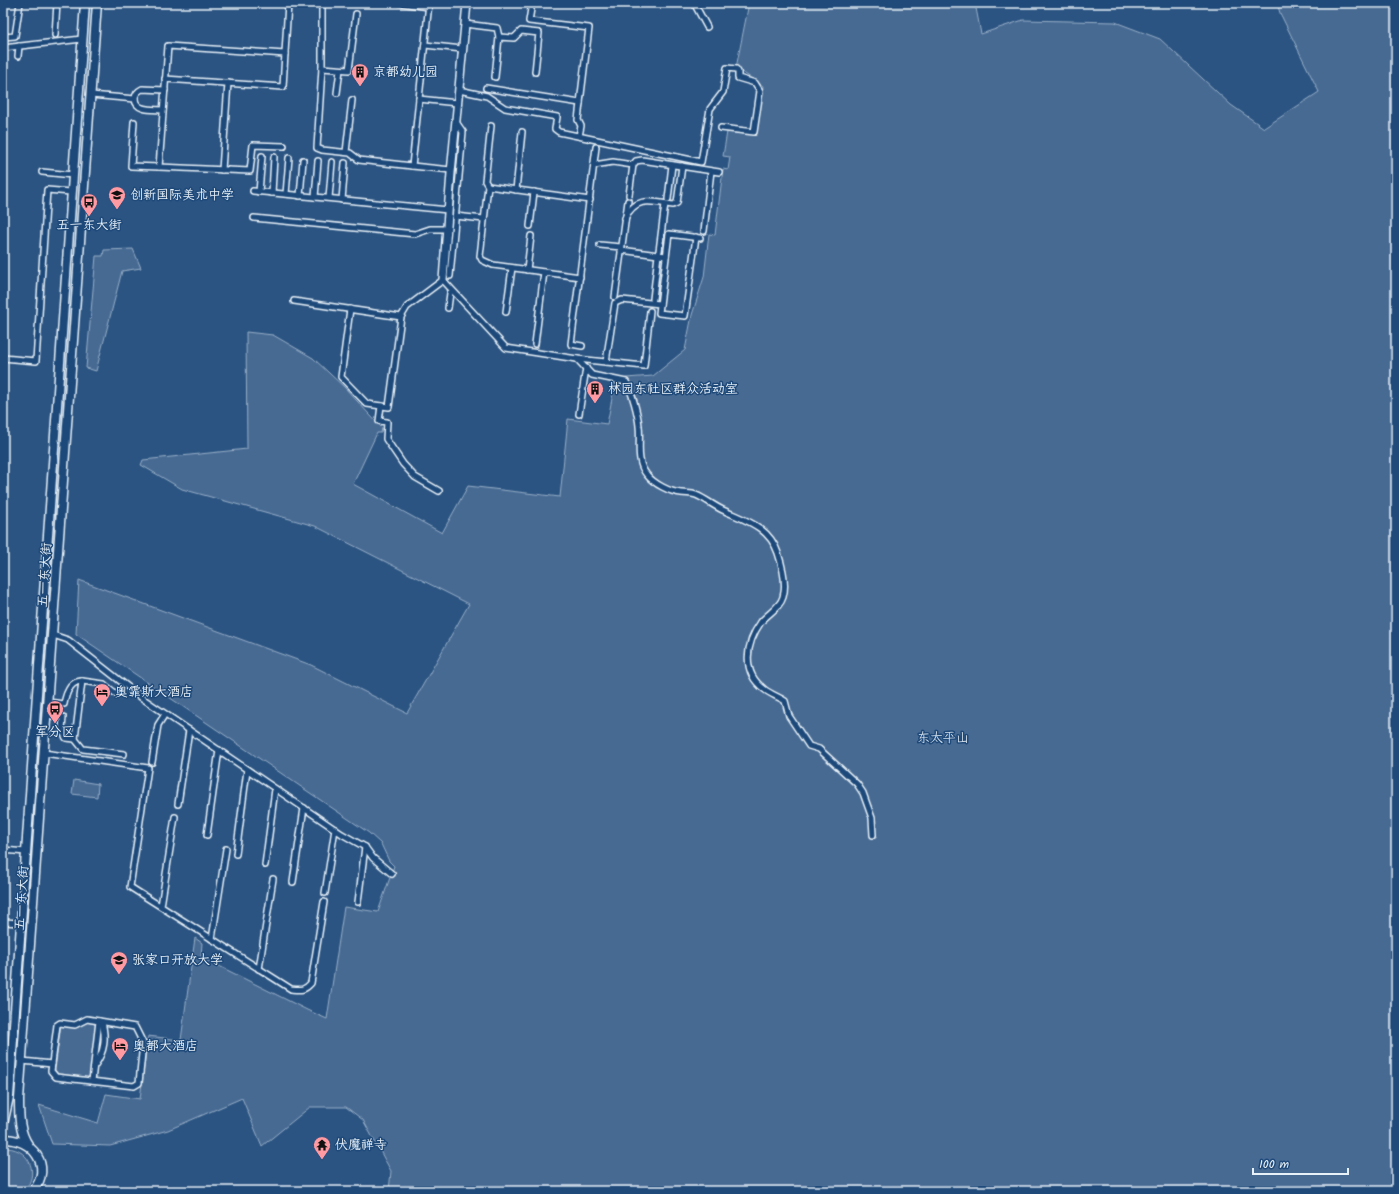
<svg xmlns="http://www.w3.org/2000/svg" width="1399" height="1194" font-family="Kalam,'LXGW WenKai TC',sans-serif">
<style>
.green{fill:#476b93;stroke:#98aec6}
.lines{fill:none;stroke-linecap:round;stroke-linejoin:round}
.street-casing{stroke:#e8f1f8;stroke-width:8}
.secondary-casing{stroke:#e8f1f8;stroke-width:10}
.primary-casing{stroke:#e8f1f8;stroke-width:11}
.street{stroke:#1f4a7a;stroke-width:5}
.secondary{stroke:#1f4a7a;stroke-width:7}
.primary{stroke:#1f4a7a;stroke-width:8}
.labels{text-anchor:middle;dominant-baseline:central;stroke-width:3;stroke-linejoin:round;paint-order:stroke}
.poi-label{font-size:13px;fill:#e8f1f8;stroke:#1f4a7a;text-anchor:start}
.street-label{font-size:13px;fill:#e8f1f8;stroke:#1f4a7a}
.park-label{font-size:13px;fill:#d0dde9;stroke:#1f4a7a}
</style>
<rect width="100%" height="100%" fill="#2b5482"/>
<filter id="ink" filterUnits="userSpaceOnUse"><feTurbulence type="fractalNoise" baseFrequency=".025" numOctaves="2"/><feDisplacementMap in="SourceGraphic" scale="8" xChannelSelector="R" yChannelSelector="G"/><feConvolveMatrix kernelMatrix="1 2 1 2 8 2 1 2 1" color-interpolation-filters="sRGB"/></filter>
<g filter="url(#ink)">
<g class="green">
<polygon points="749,3 975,3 981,34 1023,20 1115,22 1160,39 1231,105 1264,128 1319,92 1280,13 1277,3 1396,3 1396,1191 389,1191 391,1171 363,1120 346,1107 310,1107 262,1146 242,1098 168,1130 110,1146 52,1144 39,1105 98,1123 106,1094 140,1099 148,1036 181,1040 195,938 202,943 201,957 307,1010 327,1019 344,907 378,912 394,866 389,861 381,844 369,833 76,634 79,580 311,665 407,713 469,604 315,526 182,489 141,465 143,460 247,449 246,332 273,335 313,358 345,388 382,428 381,433 377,433 353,484 442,533 468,486 560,497 568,419 607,424 615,383 626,378 653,376 685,350 692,315 704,277 709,234 715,235 723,169 728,170 730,157 723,156 727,132 756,135 763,86 736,68"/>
<polygon points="133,249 141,268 122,271 96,371 86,368 96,256 103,256 104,250"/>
<polygon points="74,780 98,784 97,797 72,794"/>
<polygon points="86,1022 97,1024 89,1078 58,1074 55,1070 61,1025"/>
<path d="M7,1148C37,1150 38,1187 19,1191C14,1192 8,1191 3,1191V1149Z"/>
</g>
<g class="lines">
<g class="street-casing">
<g id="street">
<polyline points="322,3 322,68 317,148 322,150 350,153 359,160 412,166 429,3"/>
<polyline points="400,3 429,7"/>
<polyline points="694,3 707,27"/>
<polyline points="465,24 497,28 499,37"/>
<polyline points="55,35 57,3"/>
<polyline points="3,37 15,36 20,3"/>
<polyline points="425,45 462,49"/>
<polyline points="3,48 82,39"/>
<polyline points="18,56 19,46"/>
<polyline points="322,68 349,70 356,14"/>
<polyline points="495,77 499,37 514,38 521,31 539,33 535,72"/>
<polyline points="165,79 283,87 288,3"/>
<polyline points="486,88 580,103 589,28 529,21 532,3"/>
<polyline points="459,90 487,96 505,108 557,117 555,129 559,132 701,162 710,109 723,92 727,68 736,69 738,72 738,78 755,83 760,91 754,132 721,128"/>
<polyline points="337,93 340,70"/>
<polyline points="91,95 135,99"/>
<polyline points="419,99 457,103"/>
<path d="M163,110C155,109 136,112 135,99C135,94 138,91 142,89L165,90"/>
<polyline points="134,122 131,166 159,167"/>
<polyline points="491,126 485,181 488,186 480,256 482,260 493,265 580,277"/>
<polyline points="579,136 581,126 578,120 580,103"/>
<polyline points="284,146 253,145 250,171 159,167 168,46 285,54"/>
<polyline points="346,152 352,100"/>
<polyline points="594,165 613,162 633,165 636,161 642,160 719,172"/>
<polyline points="412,166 451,170"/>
<polyline points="222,170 228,83"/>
<polyline points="42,172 73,175"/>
<polyline points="488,186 590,200"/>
<polyline points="516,190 522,132"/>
<polyline points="253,191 448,210"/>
<polyline points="259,192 262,156"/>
<polyline points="272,193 274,157"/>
<polyline points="286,194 289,158"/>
<polyline points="629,195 633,165"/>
<polyline points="300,196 303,160"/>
<polyline points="315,197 318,161"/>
<polyline points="329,198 332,162"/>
<polyline points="668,199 672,165"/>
<polyline points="342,200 345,163"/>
<polyline points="455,216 484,219"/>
<polyline points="254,218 415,234 430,229 447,229"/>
<path d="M625,218C637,195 652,202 673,205L677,203L682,166"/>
<polyline points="530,226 534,192"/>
<polyline points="704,231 711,171"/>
<polyline points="696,237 685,316 659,313 669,234 700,238"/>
<polyline points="600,245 621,247"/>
<polyline points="621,250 666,256"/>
<polyline points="659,251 665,204"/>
<polyline points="527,270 531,236"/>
<polyline points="450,276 463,132 456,122"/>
<polyline points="615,297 628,201"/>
<polyline points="653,299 658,255"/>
<path d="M294,301L401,317L407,307L443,280L506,348L577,359L592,375L626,382C632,391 638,415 639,426C641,442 635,461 647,475C654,484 670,492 681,493C687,494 691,493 696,495C706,499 715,507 725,511C747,521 769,527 778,553C782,565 787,584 783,597C780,608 767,614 761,622C746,643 741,672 764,689C770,694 779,697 785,701L789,716L809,746L819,749L857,784L863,793L872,818L873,835"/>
<polyline points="448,308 450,293"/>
<polyline points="350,309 341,377 367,404 389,407 401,317"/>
<polyline points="506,312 512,268"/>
<polyline points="535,344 544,272"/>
<polyline points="582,346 571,344 596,147"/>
<polyline points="3,358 36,361 47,190 71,192"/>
<polyline points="577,359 644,366 650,311"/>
<polyline points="606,362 615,303 622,300 660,304"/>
<polyline points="381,406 379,421 387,422 386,439 403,464 415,477 439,491"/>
<polyline points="579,414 586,368"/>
<polyline points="53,635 68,640 142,698 342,834 365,847 373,858 392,874"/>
<polyline points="82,681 104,684 115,693"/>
<path d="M47,715L63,717L62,730L66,738L75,739L82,681C70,681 66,693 64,704L48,702"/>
<polyline points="75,739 83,749 124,754"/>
<path d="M44,753L148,768L130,887L291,989C300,990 304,991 311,983L324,902"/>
<polyline points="152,762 158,725 165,714"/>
<polyline points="178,804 189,730"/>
<polyline points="207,835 219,750"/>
<polyline points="3,850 26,852"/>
<polyline points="236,854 247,770"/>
<polyline points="265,865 275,789"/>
<polyline points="293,882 304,808"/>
<polyline points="325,893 335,829"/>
<polyline points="358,902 365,847"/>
<polyline points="161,906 175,817"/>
<polyline points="3,922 21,923"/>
<polyline points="212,939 226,849"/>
<polyline points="259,969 273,879"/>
<polygon points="87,1019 135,1027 143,1043 139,1083 134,1086 56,1077 51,1071 57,1025 60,1023 75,1025"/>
<polyline points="22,1061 52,1064"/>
<path d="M95,1065C105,1051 106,1038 102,1022"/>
<polyline points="92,1081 99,1021"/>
</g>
</g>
<g class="secondary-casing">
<polyline id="secondary" points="443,280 451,173 467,3"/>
</g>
<g class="primary-casing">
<g id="primary">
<polyline points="3,1124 9,1097 85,3"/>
<path d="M3,1139C32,1138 54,1166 33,1191"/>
<path d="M29,1146C19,1132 19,1116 19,1099L97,3"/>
</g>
</g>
<use href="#street" class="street"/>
<use href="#secondary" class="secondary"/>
<use href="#primary" class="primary"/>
</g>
</g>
<defs>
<g id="building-pin" transform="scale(0.9)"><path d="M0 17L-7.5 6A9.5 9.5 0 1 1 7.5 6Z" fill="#ff9aa2" stroke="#1f4a7a"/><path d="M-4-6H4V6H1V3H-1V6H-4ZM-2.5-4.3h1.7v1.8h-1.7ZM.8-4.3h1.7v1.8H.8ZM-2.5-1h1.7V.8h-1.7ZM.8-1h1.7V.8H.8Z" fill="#111"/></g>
<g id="school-pin" transform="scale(0.9)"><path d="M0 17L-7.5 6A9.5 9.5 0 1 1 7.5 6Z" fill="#ff9aa2" stroke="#1f4a7a"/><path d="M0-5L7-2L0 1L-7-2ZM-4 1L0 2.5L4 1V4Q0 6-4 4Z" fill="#111"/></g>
<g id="bus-pin" transform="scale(0.9)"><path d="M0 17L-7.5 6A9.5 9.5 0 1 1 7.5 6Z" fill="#ff9aa2" stroke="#1f4a7a"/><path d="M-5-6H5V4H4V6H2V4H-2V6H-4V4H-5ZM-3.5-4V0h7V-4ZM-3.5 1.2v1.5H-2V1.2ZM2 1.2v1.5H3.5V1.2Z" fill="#111"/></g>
<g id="hotel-pin" transform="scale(0.9)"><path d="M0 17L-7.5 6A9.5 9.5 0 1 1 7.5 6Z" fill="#ff9aa2" stroke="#1f4a7a"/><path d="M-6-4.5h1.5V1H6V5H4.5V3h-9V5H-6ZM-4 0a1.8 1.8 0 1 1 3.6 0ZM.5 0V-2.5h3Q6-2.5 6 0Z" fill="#111"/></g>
<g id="temple-pin" transform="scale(0.9)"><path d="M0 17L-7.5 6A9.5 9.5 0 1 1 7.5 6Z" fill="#ff9aa2" stroke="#1f4a7a"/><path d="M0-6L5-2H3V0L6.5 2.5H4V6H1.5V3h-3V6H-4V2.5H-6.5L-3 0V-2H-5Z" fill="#111"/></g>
</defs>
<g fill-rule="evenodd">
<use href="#building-pin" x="360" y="72"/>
<use href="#school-pin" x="117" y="195"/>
<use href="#bus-pin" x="89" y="202"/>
<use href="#building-pin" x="595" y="389"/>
<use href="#hotel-pin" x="102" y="692"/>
<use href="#bus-pin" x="55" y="709"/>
<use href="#school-pin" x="119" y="960"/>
<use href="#hotel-pin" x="120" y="1046"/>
<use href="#temple-pin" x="322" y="1145"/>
</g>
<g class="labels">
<g class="poi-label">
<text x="373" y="72">京都幼儿园</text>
<text x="130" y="195">创新国际美术中学</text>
<text x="89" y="225" text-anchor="middle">五一东大街</text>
<text x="608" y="389">林园东社区群众活动室</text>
<text x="115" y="692">奥霏斯大酒店</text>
<text x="55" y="732" text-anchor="middle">军分区</text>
<text x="132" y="960">张家口开放大学</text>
<text x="133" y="1046">奥都大酒店</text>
<text x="335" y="1145">伏魔禅寺</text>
</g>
<g class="street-label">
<text transform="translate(45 575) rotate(-86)">五一东大街</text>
<text transform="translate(22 898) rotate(-86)">五一东大街</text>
</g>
<g class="park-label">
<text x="943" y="738">东太平山</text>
</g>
</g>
<rect width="1399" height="1194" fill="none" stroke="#1f4a7a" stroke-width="16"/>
<rect x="8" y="8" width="1383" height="1178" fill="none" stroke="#e8f1f8" stroke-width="1.5" filter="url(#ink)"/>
<path d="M1253 1168v6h95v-6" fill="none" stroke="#e8f1f8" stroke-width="2"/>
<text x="1259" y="1168" font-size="12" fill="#e8f1f8" stroke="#1f4a7a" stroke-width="3" paint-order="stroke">100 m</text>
</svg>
